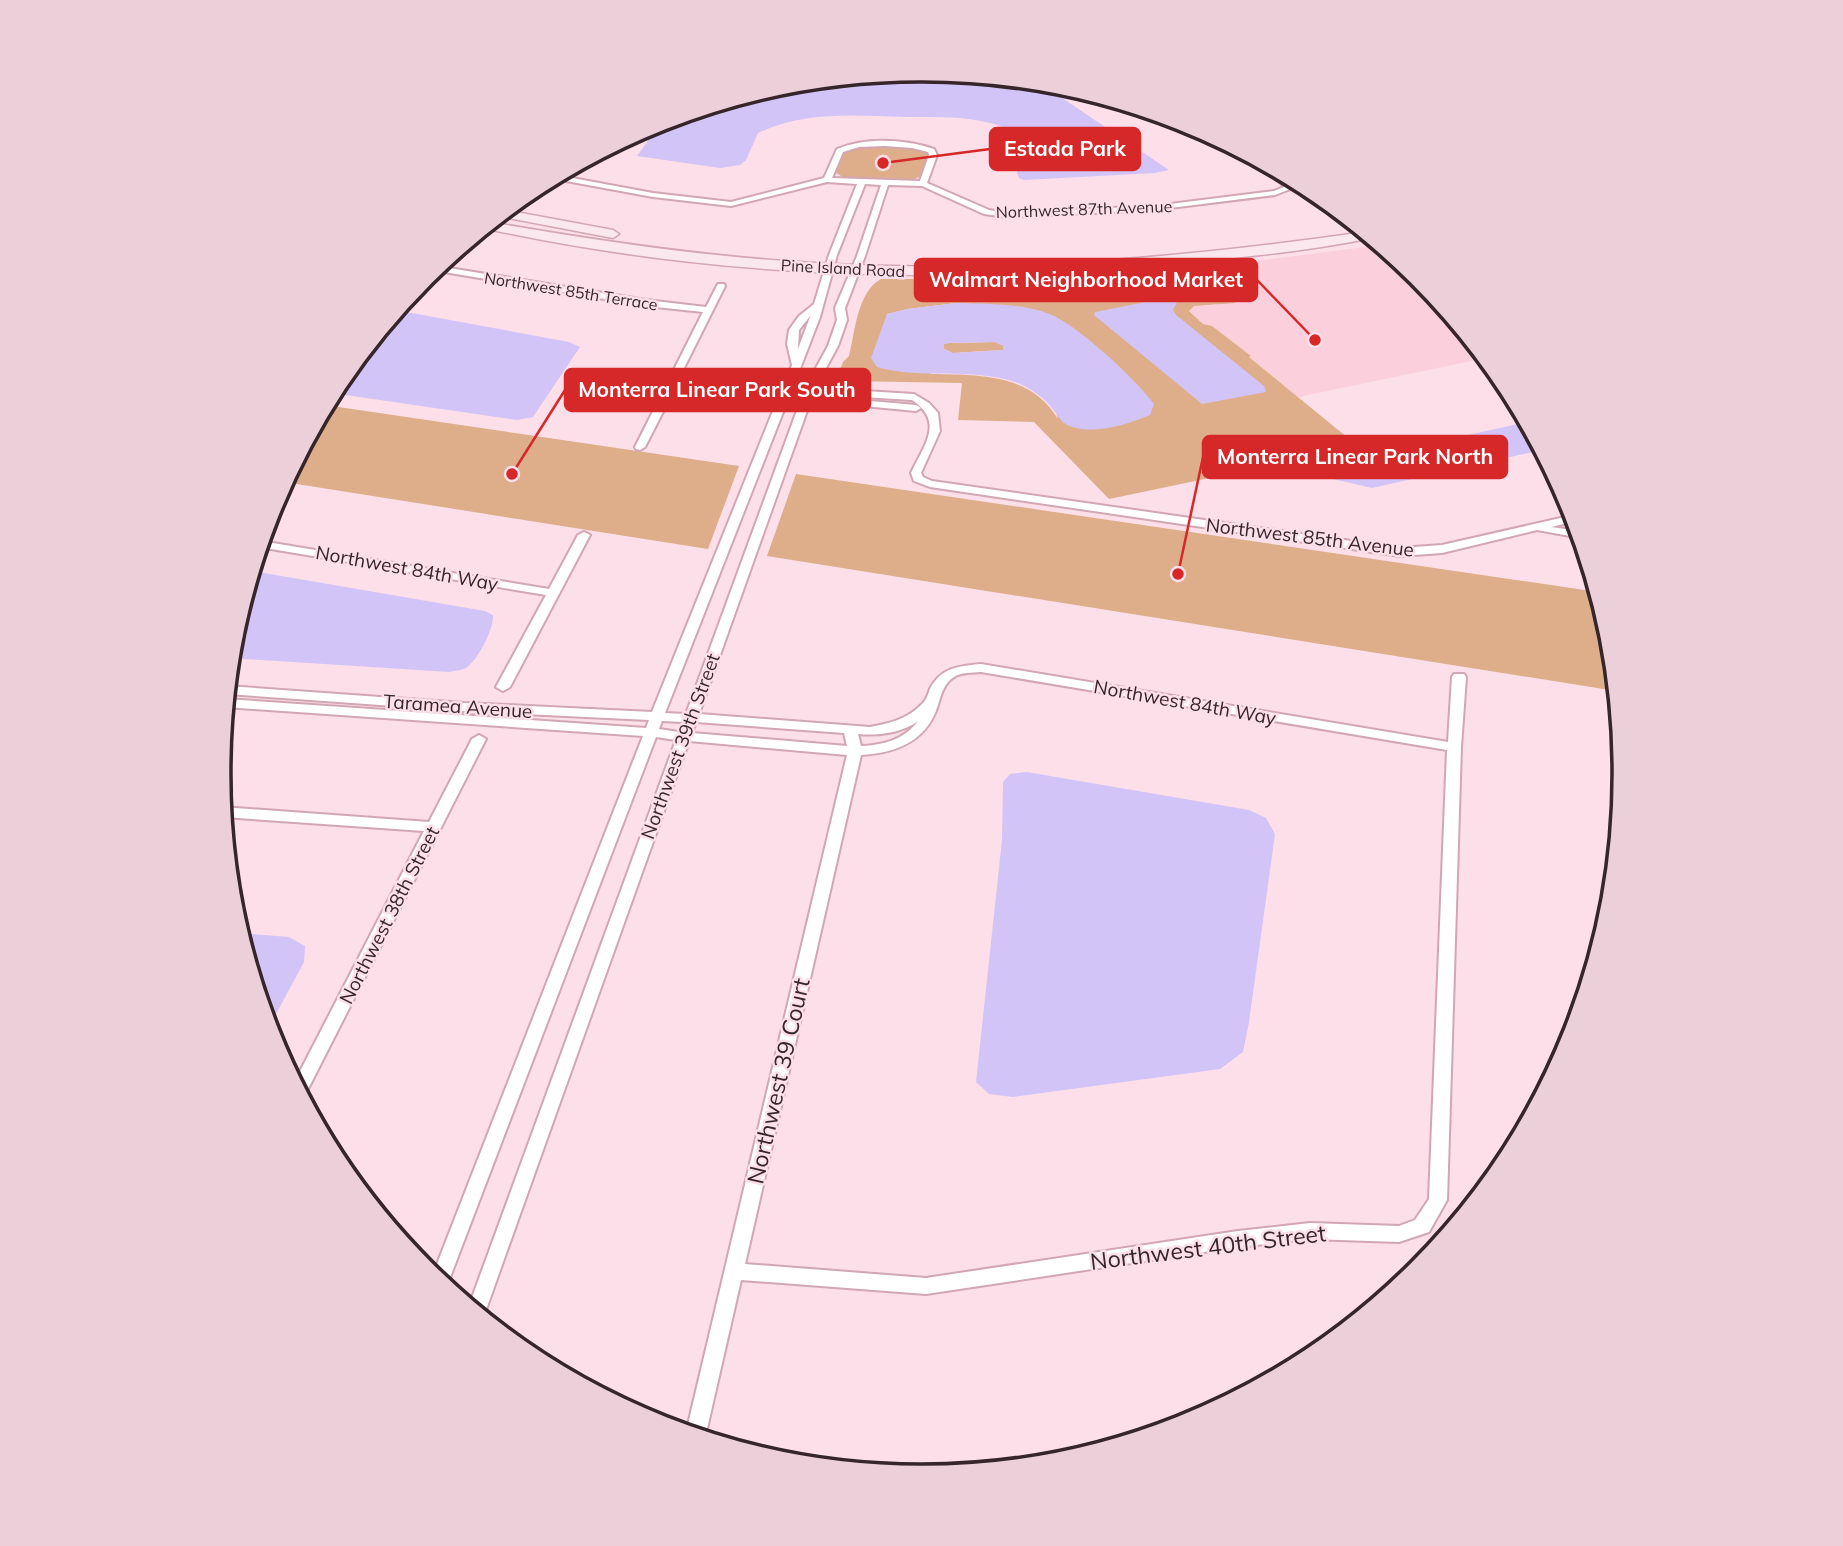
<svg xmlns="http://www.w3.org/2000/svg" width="1843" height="1546" font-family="Mulish,sans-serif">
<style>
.built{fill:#fbcfdc}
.green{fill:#deae8b;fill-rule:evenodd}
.water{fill:#d3c4f8;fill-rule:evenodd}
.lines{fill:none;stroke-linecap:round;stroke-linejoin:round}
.street-casing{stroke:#d2a6b3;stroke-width:4}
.secondary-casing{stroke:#d2a6b3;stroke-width:3}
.street{fill:#fff;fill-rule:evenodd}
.secondary{fill:#fbe7ee;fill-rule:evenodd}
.labels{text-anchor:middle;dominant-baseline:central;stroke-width:5;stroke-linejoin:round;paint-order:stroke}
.far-street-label{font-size:16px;fill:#36252a;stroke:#fcdfe8}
.street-label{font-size:19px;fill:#36252a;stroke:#fcdfe8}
.near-street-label{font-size:23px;fill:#36252a;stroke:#fcdfe8}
.rim{fill:none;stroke:#36252a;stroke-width:3.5}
.leader{fill:none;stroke:#d62828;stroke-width:2.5}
.callout-dot{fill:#d62828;stroke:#fcdfe8;stroke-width:2.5}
.callout{fill:#d62828;stroke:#d62828;stroke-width:2.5}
.callout-label{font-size:21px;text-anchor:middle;font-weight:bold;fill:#fff}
</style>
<rect width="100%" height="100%" fill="#fcdfe8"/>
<polygon class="built" points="1380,245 1419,276 1486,358 1298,397 1212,326 1203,324 1189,310 1194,306 1217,305 1235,295 1210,287 1191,276 1172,272"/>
<g class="green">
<polygon points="864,146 914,148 928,154 920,177 912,180 846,179 836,173 845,151"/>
<path d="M1172,272L1191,276L1210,287L1238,296L1235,303L1194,306L1189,311L1203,324L1212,326L1251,356L1249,357L1359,447L1109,499L1034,422L958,420L962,383L846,381L838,375L843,362L849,356C855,333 857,292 881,279H1078L1144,276ZM956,303L1024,307L1058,419C1031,373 978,375 931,374L887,314L908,309Z"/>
<polygon points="995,342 1004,346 1003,350 953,353 944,349 943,344 949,343"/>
<polygon points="325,405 739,466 708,549 284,482"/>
<polygon points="796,474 1598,592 1611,636 1616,691 767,556"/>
</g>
<g class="water">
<path d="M922,70L1037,81L1169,170L1155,173L1024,180L1019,178L1017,172L1027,151L1026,142C1016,135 1006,127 994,124C966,116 936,117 907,117C855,116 808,110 758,133L746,160L740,165L720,168L637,156L662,121L779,85Z"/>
<polygon points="1174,279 1196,290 1188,292 1190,295 1203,297 1177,302 1173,310 1176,315 1264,386 1266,392 1202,404 1094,315 1095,312 1161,299 1163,296 1149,281"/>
<path d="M956,303C987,304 1022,303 1052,315C1079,327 1137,380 1154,404L1150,415C1130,423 1104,432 1082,429C1060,426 1063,420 1050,406C1042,396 1026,386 1015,382C970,367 922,380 877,367L871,358L887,314L908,309ZM995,342L1003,346V350L953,353L944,349V344L949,343Z"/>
<polygon points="412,313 569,342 580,347 533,417 517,420 332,393 393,314"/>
<polygon points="1527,422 1542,450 1372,488 1316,475 1322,467"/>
<path d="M252,571L485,611L493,615C494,629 478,660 466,668C462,670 454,671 449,672L230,658L232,635Z"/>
<polygon points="1619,719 1624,773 1620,821 1612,726"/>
<polygon points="1027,772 1249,810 1266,818 1275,834 1249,1022 1243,1052 1220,1069 1013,1097 989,1094 976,1082 1002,840 1003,782 1010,774"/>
<polygon points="239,933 289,937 305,946 304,962 268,1029"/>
</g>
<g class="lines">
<g class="street-casing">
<g id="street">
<path d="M1186,122L1227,143L1287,179L1293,188L1275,195L1154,210L1006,217L984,214L922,186L888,185L865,256L845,308L847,320L838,346L815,388L914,394L929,403L938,413L940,431L921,473L923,477L932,481L1400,548L1442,545L1574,515L1576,521L1551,527L1579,531L1581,538L1537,530L1442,553L1400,556L930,487L914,481L911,473C924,445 945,422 912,400L813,394L699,714L870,727C891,723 908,719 923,703C927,699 928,694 930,689C941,667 960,666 981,664L1448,742L1452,677L1454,674H1464L1466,677L1461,747L1447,1200L1429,1232L1399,1242L1310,1239L1238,1247L926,1294L741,1280L706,1433L704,1438L686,1433L847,755L689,741L483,1318L469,1306L676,740L656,737L446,1288L432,1277L643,736L225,707L226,699L646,728L649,720L464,711L227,694V686L464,703L652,712L777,401L671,396L645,447L640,450L636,449L635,447L703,312L646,306L432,270L437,266L646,300L706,307L718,284H724L725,286L678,380L783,386L792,365L787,344L789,330L799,316L814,304L829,255L857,184L827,182L731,206L653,197L550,178L556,175L653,193L731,202L824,178L837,149C866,137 905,139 934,149L937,155L927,183L989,210L1006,213L1154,206L1274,191L1284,187L1281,183ZM885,146L912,148L928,152L929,155L920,181L832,178L843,152L859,147ZM865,184L881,185L857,256L835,308L837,320L828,346L805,388L793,387L820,317L837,255ZM811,315L810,317L798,349L799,330ZM676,386L781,392L779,395L674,390ZM790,393L803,394L686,714L665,713L787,402L796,399L789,396ZM981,672L1447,750L1429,1199L1415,1220L1399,1226L1310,1223L1238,1231L926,1278L745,1264L861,755C897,753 927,741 938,705C941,695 944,683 954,677C961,672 972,673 981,672ZM662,721L683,722L679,732L659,729ZM918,721C904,740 883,745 861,746L858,734C878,736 902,733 918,721ZM696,722L844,733L847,746L692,733Z"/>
<polygon points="836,398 916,405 921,408 916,411 832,403 831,401"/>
<polygon points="584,532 590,535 510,687 503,691 496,687 546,595 259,547 261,541 549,589 578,535"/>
<polygon points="479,735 486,739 307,1091 301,1097 294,1083 424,831 223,817 222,807 429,822 472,739"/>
</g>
</g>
<g class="secondary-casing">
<g id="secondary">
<polygon points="505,210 613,230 619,234 613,238 498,216"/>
<path d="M490,222C598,241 706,257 816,263C1000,274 1183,258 1365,232L1372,238C1314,250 1253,256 1194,262C959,286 714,279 483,228Z"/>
</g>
</g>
<use href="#street" class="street"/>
<use href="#secondary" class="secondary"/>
</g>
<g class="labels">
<g class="far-street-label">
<text transform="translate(1084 209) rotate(-2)">Northwest 87th Avenue</text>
<text transform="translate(843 268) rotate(3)">Pine Island Road</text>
<text transform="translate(571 291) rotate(9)">Northwest 85th Terrace</text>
</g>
<g class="street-label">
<text transform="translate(1310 537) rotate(7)">Northwest 85th Avenue</text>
<text transform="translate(407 568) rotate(10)">Northwest 84th Way</text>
<text transform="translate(1185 702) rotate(10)">Northwest 84th Way</text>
<text transform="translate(458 706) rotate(4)">Taramea Avenue</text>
<text transform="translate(680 746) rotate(-70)">Northwest 39th Street</text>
<text transform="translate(389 915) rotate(-63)">Northwest 38th Street</text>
</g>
<g class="near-street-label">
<text transform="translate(778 1081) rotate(-77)">Northwest 39 Court</text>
<text transform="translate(1208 1247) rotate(-7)">Northwest 40th Street</text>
</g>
</g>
<path d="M0 0H1843V1546H0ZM921 82H922A690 690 0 0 1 1612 772V774A690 690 0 0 1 922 1464H921A690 690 0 0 1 231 774V772A690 690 0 0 1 921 82Z" fill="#ecd0d9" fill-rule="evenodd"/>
<path class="rim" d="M921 82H922A690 690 0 0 1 1612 772V774A690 690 0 0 1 922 1464H921A690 690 0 0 1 231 774V772A690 690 0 0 1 921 82Z"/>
<path class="leader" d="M883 163L990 149M1315 340L1257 280M512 474L565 390M1178 574L1203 457"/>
<g class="callout-dot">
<circle cx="883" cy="163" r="7"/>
<circle cx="1315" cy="340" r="7"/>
<circle cx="512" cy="474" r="7"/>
<circle cx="1178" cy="574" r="7"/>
</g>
<g class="callout">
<rect x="990" y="128" width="150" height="42" rx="7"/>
<rect x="915" y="259" width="342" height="42" rx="7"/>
<rect x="565" y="369" width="305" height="42" rx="7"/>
<rect x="1203" y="436" width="304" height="42" rx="7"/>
</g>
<g class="callout-label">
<text x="1065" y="156">Estada Park</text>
<text x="1086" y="287">Walmart Neighborhood Market</text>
<text x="717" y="397">Monterra Linear Park South</text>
<text x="1355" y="464">Monterra Linear Park North</text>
</g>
</svg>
